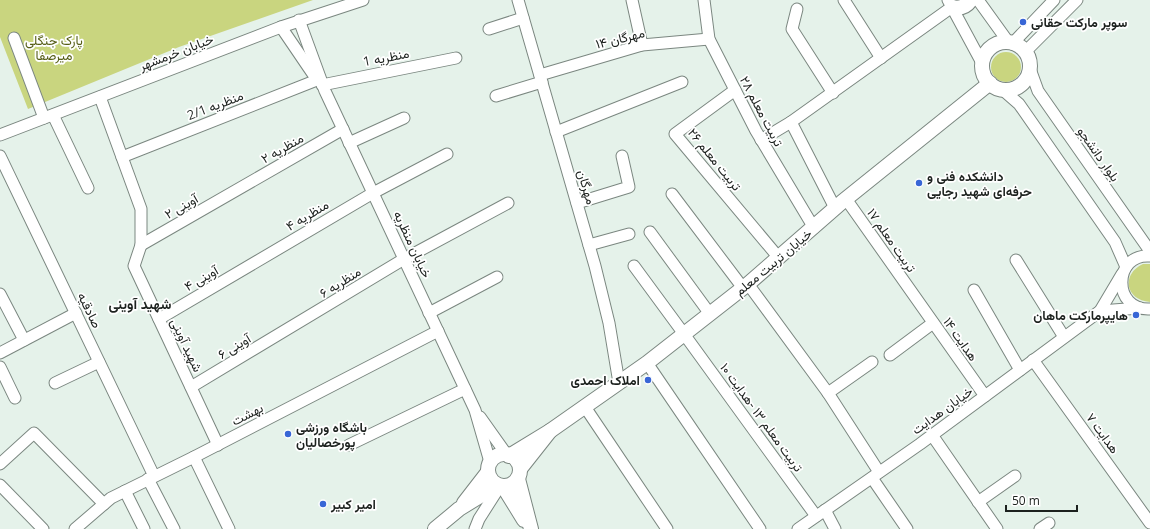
<svg xmlns="http://www.w3.org/2000/svg" width="1150" height="529" font-family="'Open Sans',Vazirmatn,sans-serif">
<style>
.green{fill:#c9d57f}
.lines{fill:none;stroke-linecap:round;stroke-linejoin:round}
.minor-casing{stroke:#7b8780;stroke-width:13}
.major-casing{stroke:#7b8780;stroke-width:16}
.minor{stroke:#fff;stroke-width:11}
.major{stroke:#fff;stroke-width:14}
.poi-dot{fill:#3866d6;stroke:#fff;stroke-width:1.5}
.labels{text-anchor:middle;dominant-baseline:central;stroke-width:3.5;stroke-linejoin:round;paint-order:stroke}
.poi-label{font-size:13px;font-weight:bold;fill:#1c211e;stroke:#fff;text-anchor:start}
.street-label{font-size:13px;fill:#1c211e;stroke:#fff}
.park-label{font-size:13px;fill:#555d15;stroke:#fff}
.neighbourhood-label{font-size:14px;font-weight:bold;fill:#1c211e;stroke:#fff}
</style>
<rect width="100%" height="100%" fill="#e5f2ea"/>
<g class="green">
<polygon points="0,0 313,0 179,47 28,109 0,37"/>
<circle cx="1006" cy="67" r="15"/>
<path d="M1143,264H1150V302C1125,300 1121,274 1143,264Z"/>
</g>
<g class="lines">
<g class="minor-casing">
<g id="minor">
<polyline points="518,0 595,266 609,323 619,383"/>
<polyline points="632,0 642,45"/>
<polyline points="704,0 709,39 756,131 814,228"/>
<polyline points="844,0 881,58"/>
<polyline points="948,0 982,63"/>
<polyline points="978,0 1009,43"/>
<polyline points="797,9 792,29 833,93"/>
<polyline points="299,20 325,91 475,410 490,462"/>
<polyline points="281,27 315,77"/>
<polyline points="489,29 523,18"/>
<polyline points="14,38 44,118"/>
<polyline points="1012,44 1054,0"/>
<polyline points="1025,52 1077,0"/>
<polyline points="1030,69 1038,91 1150,251"/>
<polyline points="540,75 642,45 709,39"/>
<polyline points="322,85 456,58"/>
<polyline points="735,90 675,134 779,258"/>
<polyline points="1003,90 1019,104 1115,242 1126,267"/>
<polyline points="496,96 542,82"/>
<polyline points="100,97 141,209 141,245 134,266 218,445"/>
<polyline points="53,115 88,188"/>
<polyline points="791,122 835,208"/>
<polyline points="556,132 682,82"/>
<polyline points="0,135 281,27 363,0"/>
<polyline points="761,140 791,122 952,7"/>
<polyline points="349,143 404,118"/>
<polyline points="0,156 154,476"/>
<polyline points="122,157 317,80"/>
<polyline points="672,194 743,288"/>
<polyline points="846,199 985,396"/>
<polyline points="577,203 629,187 622,156"/>
<polyline points="650,232 710,314"/>
<polyline points="141,245 343,129"/>
<polyline points="589,245 629,234"/>
<path d="M1150,256C1113,253 1112,311 1150,309"/>
<polyline points="1016,260 1064,337"/>
<polyline points="634,266 684,334 816,516"/>
<polyline points="748,284 828,393 879,472"/>
<polyline points="974,290 1020,370"/>
<polyline points="0,294 24,340"/>
<polyline points="1100,311 1140,308"/>
<polyline points="429,313 497,277"/>
<polyline points="159,319 373,193 447,154"/>
<polyline points="0,353 76,313"/>
<polyline points="890,355 933,323"/>
<polyline points="1033,360 1150,523"/>
<polyline points="647,363 760,529"/>
<polyline points="0,367 15,398"/>
<polyline points="55,383 99,362"/>
<polyline points="191,387 404,259 508,203"/>
<polyline points="828,393 872,362"/>
<polyline points="585,407 667,529"/>
<polyline points="480,417 507,455"/>
<polyline points="932,435 997,529"/>
<polyline points="349,445 465,389"/>
<polyline points="194,457 229,529"/>
<polyline points="0,464 34,433 104,504"/>
<polyline points="872,478 907,529"/>
<polyline points="148,479 174,529"/>
<polyline points="0,485 43,529"/>
<polyline points="125,491 144,529"/>
<polyline points="978,502 1015,476"/>
<polyline points="825,510 835,529"/>
<polyline points="75,529 111,498 194,457 438,331"/>
<polyline points="475,529 479,519 500,486"/>
<polyline points="798,529 920,444 1100,311 1122,274"/>
<polyline points="1040,529 1049,523"/>
</g>
</g>
<g class="major-casing">
<g id="major">
<path d="M952,7C960,9 966,7 971,0"/>
<circle cx="1006" cy="66" r="24"/>
<polyline points="550,431 647,363 748,284 842,202 990,83"/>
<circle cx="504" cy="470" r="16"/>
<polyline points="509,456 550,431 520,469"/>
<polyline points="518,479 531,529"/>
<polyline points="503,486 524,520"/>
<polyline points="464,503 488,472"/>
<polyline points="435,529 459,509 498,485"/>
</g>
</g>
<use href="#minor" class="minor"/>
<use href="#major" class="major"/>
</g>
<g class="poi-dot">
<circle cx="1023" cy="22" r="4"/>
<circle cx="919" cy="183" r="4"/>
<circle cx="1136" cy="315" r="4"/>
<circle cx="648" cy="380" r="4"/>
<circle cx="288" cy="434" r="4"/>
<circle cx="323" cy="504" r="4"/>
</g>
<g class="labels">
<g class="poi-label">
<text x="1031" y="22">سوپر مارکت حقانی</text>
<text x="927" y="176">دانشکده فنی و<tspan x="927" dy="15">حرفه‌ای شهید رجایی</tspan></text>
<text x="1128" y="315" text-anchor="end">هایپرمارکت ماهان</text>
<text x="640" y="380" text-anchor="end">املاک احمدی</text>
<text x="296" y="427">باشگاه ورزشی<tspan x="296" dy="15">پورخصالیان</tspan></text>
<text x="331" y="504">امیر کبیر</text>
</g>
<g class="street-label">
<text transform="translate(620 38) rotate(-14)">مهرگان ۱۴</text>
<text transform="translate(176 52) rotate(-21)">خیابان خرمشهر</text>
<text transform="translate(386 57) rotate(-11)">منظریه 1</text>
<text transform="translate(215 105) rotate(-21)">منظریه 2/1</text>
<text transform="translate(762 111) rotate(62)">تربیت معلم ۲۸</text>
<text transform="translate(282 148) rotate(-30)">منظریه ۲</text>
<text transform="translate(1099 154) rotate(55)">بلوار دانشجو</text>
<text transform="translate(715 159) rotate(51)">تربیت معلم ۲۶</text>
<text transform="translate(587 187) rotate(74)">مهرگان</text>
<text transform="translate(181 206) rotate(-30)">آوینی ۲</text>
<text transform="translate(307 215) rotate(-31)">منظریه ۴</text>
<text transform="translate(892 240) rotate(55)">تربیت معلم ۱۷</text>
<text transform="translate(413 244) rotate(65)">خیابان منظریه</text>
<text transform="translate(773 262) rotate(-40)">خیابان تربیت معلم</text>
<text transform="translate(201 278) rotate(-30)">آوینی ۴</text>
<text transform="translate(340 282) rotate(-32)">منظریه ۶</text>
<text transform="translate(90 310) rotate(64)">صادقیه</text>
<text transform="translate(961 339) rotate(55)">هدایت ۱۴</text>
<text transform="translate(187 345) rotate(65)">شهید آوینی</text>
<text transform="translate(234 346) rotate(-31)">آوینی ۶</text>
<text transform="translate(942 410) rotate(-36)">خیابان هدایت</text>
<text transform="translate(247 414) rotate(-27)">بهشت</text>
<text transform="translate(762 417) rotate(54)">تربیت معلم ۱۳ -هدایت ۱۰</text>
<text transform="translate(1103 433) rotate(54)">هدایت ۷</text>
</g>
<g class="park-label">
<text x="54" y="40">پارک جنگلی<tspan x="54" dy="15">میرصفا</tspan></text>
</g>
<g class="neighbourhood-label">
<text x="140" y="303">شهید آوینی</text>
</g>
</g>
<path d="M1006 505v6h71v-6" fill="none" stroke="#1c211e" stroke-width="2"/>
<text x="1012" y="505" font-size="12" fill="#1c211e" stroke="#ffffff" stroke-width="3" paint-order="stroke">50 m</text>
</svg>
